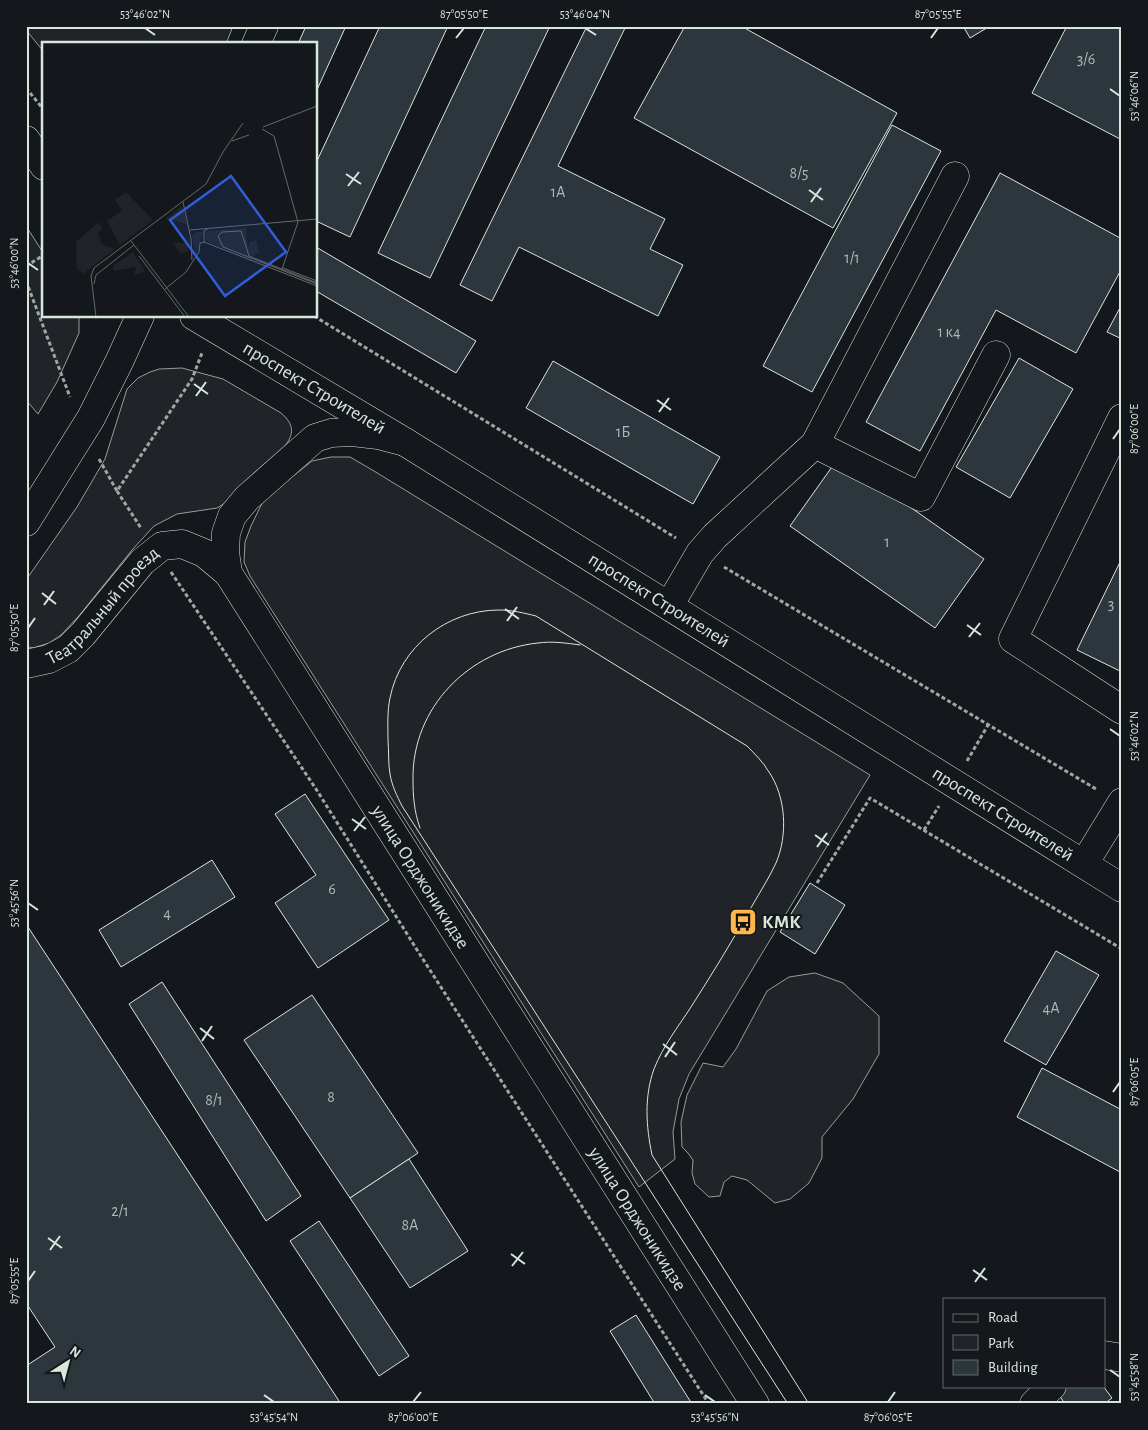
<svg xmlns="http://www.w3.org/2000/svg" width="1148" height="1430" font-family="'Alegreya Sans',sans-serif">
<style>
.green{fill:#202428;stroke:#939e99}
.building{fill:#2c363c;stroke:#d8e6dc}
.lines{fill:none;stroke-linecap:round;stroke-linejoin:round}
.minor-casing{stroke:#d8e6dc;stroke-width:29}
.major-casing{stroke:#d8e6dc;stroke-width:29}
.path{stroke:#9da8a2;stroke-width:3;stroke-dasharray:4 2.5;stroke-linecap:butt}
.minor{stroke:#14181c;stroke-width:28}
.major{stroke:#14181c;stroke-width:28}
.tram{stroke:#d8e6dc;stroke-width:1}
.ticks{fill:none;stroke:#d8e6dc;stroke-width:2}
.labels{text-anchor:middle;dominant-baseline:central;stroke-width:4;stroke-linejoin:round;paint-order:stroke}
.number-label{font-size:16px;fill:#adbab4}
.street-label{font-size:19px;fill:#d8e6dc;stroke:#14181c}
.poi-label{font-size:19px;font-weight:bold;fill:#d8e6dc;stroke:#14181c;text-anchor:start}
.inset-road{fill:none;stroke:#626a69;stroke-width:1}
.view{fill:#305dd8;fill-opacity:0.15;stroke:#305dd8;stroke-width:2.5}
.inset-edge{fill:none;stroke:#d8e6dc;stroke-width:2.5}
.neatline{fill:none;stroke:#d8e6dc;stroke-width:2}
.ticks-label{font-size:12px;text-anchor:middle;fill:#d8e6dc}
</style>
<rect width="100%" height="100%" fill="#14181c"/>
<g class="green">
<polygon points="26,26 233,26 226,44 44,44 44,52 26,30"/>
<polygon points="26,226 44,254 44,316 79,316 79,333 57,382 38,414 26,400"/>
<path d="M182,368L223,379L281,413C294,424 295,434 284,447L230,500L217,508L177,514L154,526L132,550L78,617L61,635L49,643L33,648L26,646V580L77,507L105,459L127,389L138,378L150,372L159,369Z"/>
<polygon points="331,457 350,457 374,471 870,775 689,1074 679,1099 673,1132 675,1159 639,1187 250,576 244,562 245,542 251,526 264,499 312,461"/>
<polygon points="815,973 843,983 879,1016 879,1054 853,1099 822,1137 822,1158 809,1183 790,1199 775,1203 747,1180 732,1176 724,1182 720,1196 709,1197 695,1184 692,1173 693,1160 688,1153 682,1147 681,1122 687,1095 703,1063 723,1067 736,1049 767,991 789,977"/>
</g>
<g class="building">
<polygon points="306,26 346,26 316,92 316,44 298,44"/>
<polygon points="380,26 448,26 350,237 316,221 316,163"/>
<polygon points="486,26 550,26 430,278 378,253"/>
<polygon points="587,26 626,26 558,166 665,219 650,249 683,265 658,316 519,247 492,301 460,285"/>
<polygon points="685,26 741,26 897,113 833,228 634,118"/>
<polygon points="963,26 990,26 970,38"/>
<polygon points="1067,26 1122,26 1122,140 1032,93"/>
<polygon points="892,125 941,151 812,392 763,366"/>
<polygon points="1000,173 1122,239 1122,268 1076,353 996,310 920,451 866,422"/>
<polygon points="316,247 476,341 456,373 316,291"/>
<polygon points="1122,304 1122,339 1107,332"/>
<polygon points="1019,358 1073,389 1010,498 956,467"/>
<polygon points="553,361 720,457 693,504 526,408"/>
<polygon points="839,457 984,559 935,628 790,526"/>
<polygon points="1122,558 1122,672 1077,650"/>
<polygon points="305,794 389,920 318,968 275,903 316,875 275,814"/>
<polygon points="212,860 235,897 121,967 99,930"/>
<polygon points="810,883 845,905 815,954 780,932"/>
<polygon points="26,924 341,1404 26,1404 26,1366 55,1347 26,1303 26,1119 29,1117 26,1112"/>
<polygon points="1056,951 1099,975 1046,1065 1004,1041"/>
<polygon points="162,982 301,1196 266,1221 129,1004"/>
<polygon points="312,995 418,1153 350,1198 244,1040"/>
<polygon points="1042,1068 1122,1110 1122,1173 1017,1117"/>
<polygon points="409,1159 468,1251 410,1288 350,1198"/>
<polygon points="319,1221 409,1356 379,1376 290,1241"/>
<polygon points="636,1315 692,1404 655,1404 610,1331"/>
<polygon points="1053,1386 1103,1386 1112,1398 1104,1404 1065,1404"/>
</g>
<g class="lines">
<g class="minor-casing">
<g id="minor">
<polyline points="26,140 44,166"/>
<path id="s1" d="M194,316L405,442L1122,888"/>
<polyline points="1122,418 1013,639 1122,710"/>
<polyline points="815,444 921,497 996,355"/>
<polyline points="669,606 700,553 715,536 815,444 955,176"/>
<polyline points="1084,864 1122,802"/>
<polyline points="1104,1355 1122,1358"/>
<polyline points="1034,1404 1052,1386"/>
</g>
</g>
<g class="major-casing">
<g id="major">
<polyline points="256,44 264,26"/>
<path id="s2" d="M405,442L378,435L352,432L331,433L315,438L247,498L232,516L226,533L225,552L228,573L755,1404"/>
<polyline points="26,522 91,418 120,360 140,316"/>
<path id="s3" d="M26,664L49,659L68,649L83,634L142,562L162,546L182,544L204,553L228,573"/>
</g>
</g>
<g class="path">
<polyline points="26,88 44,110"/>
<polyline points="26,266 44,255"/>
<polyline points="26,281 70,397"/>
<polyline points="314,316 676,538"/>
<polyline points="99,459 117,491 192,379 202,353"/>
<polyline points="117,491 141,528"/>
<polyline points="724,567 1096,789"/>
<polyline points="171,572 316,789 419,953 709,1404"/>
<polyline points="967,761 988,725"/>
<polyline points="924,830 939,806"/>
<polyline points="817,883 870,798 1122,949"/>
</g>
<use href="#minor" class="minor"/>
<use href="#major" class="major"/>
<g class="tram">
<path d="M420,828C414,811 413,796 413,779C412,708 469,650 538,643C552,641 566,643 580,645"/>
<path d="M788,1404L402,806C397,796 392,786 390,774C388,763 389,751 388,740C388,726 387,712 390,698C400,647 447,610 499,610C512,610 524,613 536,616L747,746C755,754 763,762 769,772C786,797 788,835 776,863C769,878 760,892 752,906C733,940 712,974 691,1007C678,1027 663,1046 654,1069C644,1097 646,1126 652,1155L809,1404"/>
</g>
</g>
<path class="ticks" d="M145,28L155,35M585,28L596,35M456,38L464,28M931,38L938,28M1110,89L1120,96M346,174L361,184M348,186L359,172M809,190L823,200M811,202L821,188M28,263L38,270M194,384L208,394M196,396L206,382M657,400L671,410M659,412L669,398M1113,439L1120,429M42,593L56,604M44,605L54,591M505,609L519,619M507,621L517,607M967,625L981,635M28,628L35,618M969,637L980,623M1110,729L1120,736M352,819L366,829M354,831L365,817M815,835L829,845M817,847L827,833M28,903L38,910M200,1028L214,1039M202,1041L212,1026M663,1044L677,1055M665,1057L675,1042M1113,1092L1120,1082M48,1238L62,1248M50,1250L60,1236M511,1254L525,1264M512,1266L523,1252M973,1270L987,1280M28,1281L35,1271M975,1282L985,1268M1110,1370L1120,1377M264,1395L274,1402M705,1395L715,1402M413,1402L421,1392M888,1402L895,1392"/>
<defs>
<g id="bus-square" transform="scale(1.4375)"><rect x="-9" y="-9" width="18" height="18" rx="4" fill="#ffb74d" stroke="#14181c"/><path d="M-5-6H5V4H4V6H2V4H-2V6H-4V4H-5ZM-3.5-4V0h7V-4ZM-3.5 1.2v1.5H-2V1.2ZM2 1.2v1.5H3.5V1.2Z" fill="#111"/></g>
</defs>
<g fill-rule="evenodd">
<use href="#bus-square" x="743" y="922"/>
</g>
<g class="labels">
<g class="number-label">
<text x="1086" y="59">3/6</text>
<text x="799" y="173">8/5</text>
<text x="558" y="192">1А</text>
<text x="852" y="258">1/1</text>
<text x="949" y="332">1 к4</text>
<text x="623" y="432">1Б</text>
<text x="887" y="542">1</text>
<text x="1111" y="604">3</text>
<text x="332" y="889">6</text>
<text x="167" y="913">4</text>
<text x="1051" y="1008">4А</text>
<text x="331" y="1097">8</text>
<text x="214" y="1100">8/1</text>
<text x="120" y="1211">2/1</text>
<text x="410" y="1225">8А</text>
</g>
<g class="street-label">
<text stroke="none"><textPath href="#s1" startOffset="140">проспект Строителей</textPath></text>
<text stroke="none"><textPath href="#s1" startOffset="545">проспект Строителей</textPath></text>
<text stroke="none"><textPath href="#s3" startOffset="100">Театральный проезд</textPath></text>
<text stroke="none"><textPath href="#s1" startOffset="950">проспект Строителей</textPath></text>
<text stroke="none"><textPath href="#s2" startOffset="624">улица Орджоникидзе</textPath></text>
<text stroke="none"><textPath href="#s2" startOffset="1029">улица Орджоникидзе</textPath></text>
</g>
<g class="poi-label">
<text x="762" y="922">КМК</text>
</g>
</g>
<g transform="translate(42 42)">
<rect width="275" height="275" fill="#14181c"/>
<path d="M84,150L111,178L78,203L65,179L80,169L73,158ZM140,164L145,182L123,177ZM57,180L60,186L56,192L60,202L73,207L41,232L35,226L34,200ZM204,186L206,207L208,200L214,198L217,210L212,214L209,213L208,217L164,199V189ZM155,190H161L154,212L150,194ZM131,201H146V209L138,212ZM91,210L103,229L92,234L94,225L71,229L72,223Z" fill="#202428"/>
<path class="inset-road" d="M221,85L275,64M220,87L232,94L256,180L240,227M190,99L207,93M141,160L149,197L150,218M167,186L162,189V200L275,244M148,188L275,177M89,199L147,275M97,214L143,275M241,226L275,239M275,241L207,214L199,189L180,190L176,194L181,205L275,242M52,242L54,233L92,203M123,247L144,230L157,210L158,201L162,200M54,275L49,234L52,226L164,142L181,110L201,81"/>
<path class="view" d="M189,134L244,210L183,254L128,178Z"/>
<rect width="275" height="275" class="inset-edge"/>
</g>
<rect width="1148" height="1430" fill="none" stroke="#14181c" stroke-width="55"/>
<rect x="943" y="1298" width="162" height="90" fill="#14181c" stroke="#626a69"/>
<rect x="953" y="1314" width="25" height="8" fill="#14181c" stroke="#626a69"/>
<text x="988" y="1322" font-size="15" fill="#d8e6dc">Road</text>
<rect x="953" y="1335" width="25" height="15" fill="#202428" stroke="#626a69"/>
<text x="988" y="1348" font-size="15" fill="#d8e6dc">Park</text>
<rect x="953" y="1360" width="25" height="15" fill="#2c363c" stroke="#626a69"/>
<text x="988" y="1372" font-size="15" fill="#d8e6dc">Building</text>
<g transform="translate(68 1362) rotate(36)" stroke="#14181c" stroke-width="4" paint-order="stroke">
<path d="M0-4L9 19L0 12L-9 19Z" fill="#d8e6dc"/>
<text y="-8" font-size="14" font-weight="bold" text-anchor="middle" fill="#d8e6dc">N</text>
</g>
<rect x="28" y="28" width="1092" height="1374" class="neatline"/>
<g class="ticks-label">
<text x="145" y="18">53°46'02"N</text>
<text x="464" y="18">87°05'50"E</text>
<text x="585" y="18">53°46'04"N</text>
<text x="938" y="18">87°05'55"E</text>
<text transform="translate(1134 96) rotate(-90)" y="4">53°46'06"N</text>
<text transform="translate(14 263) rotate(-90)" y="4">53°46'00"N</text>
<text transform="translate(1134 429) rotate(-90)" y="4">87°06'00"E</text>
<text transform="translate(14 628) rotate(-90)" y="4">87°05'50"E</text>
<text transform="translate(1134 736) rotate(-90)" y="4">53°46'02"N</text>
<text transform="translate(14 903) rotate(-90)" y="4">53°45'56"N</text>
<text transform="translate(1134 1082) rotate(-90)" y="4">87°06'05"E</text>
<text transform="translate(14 1281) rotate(-90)" y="4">87°05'55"E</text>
<text transform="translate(1134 1377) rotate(-90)" y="4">53°45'58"N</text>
<text x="274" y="1421">53°45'54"N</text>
<text x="413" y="1421">87°06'00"E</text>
<text x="715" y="1421">53°45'56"N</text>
<text x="888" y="1421">87°06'05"E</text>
</g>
</svg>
